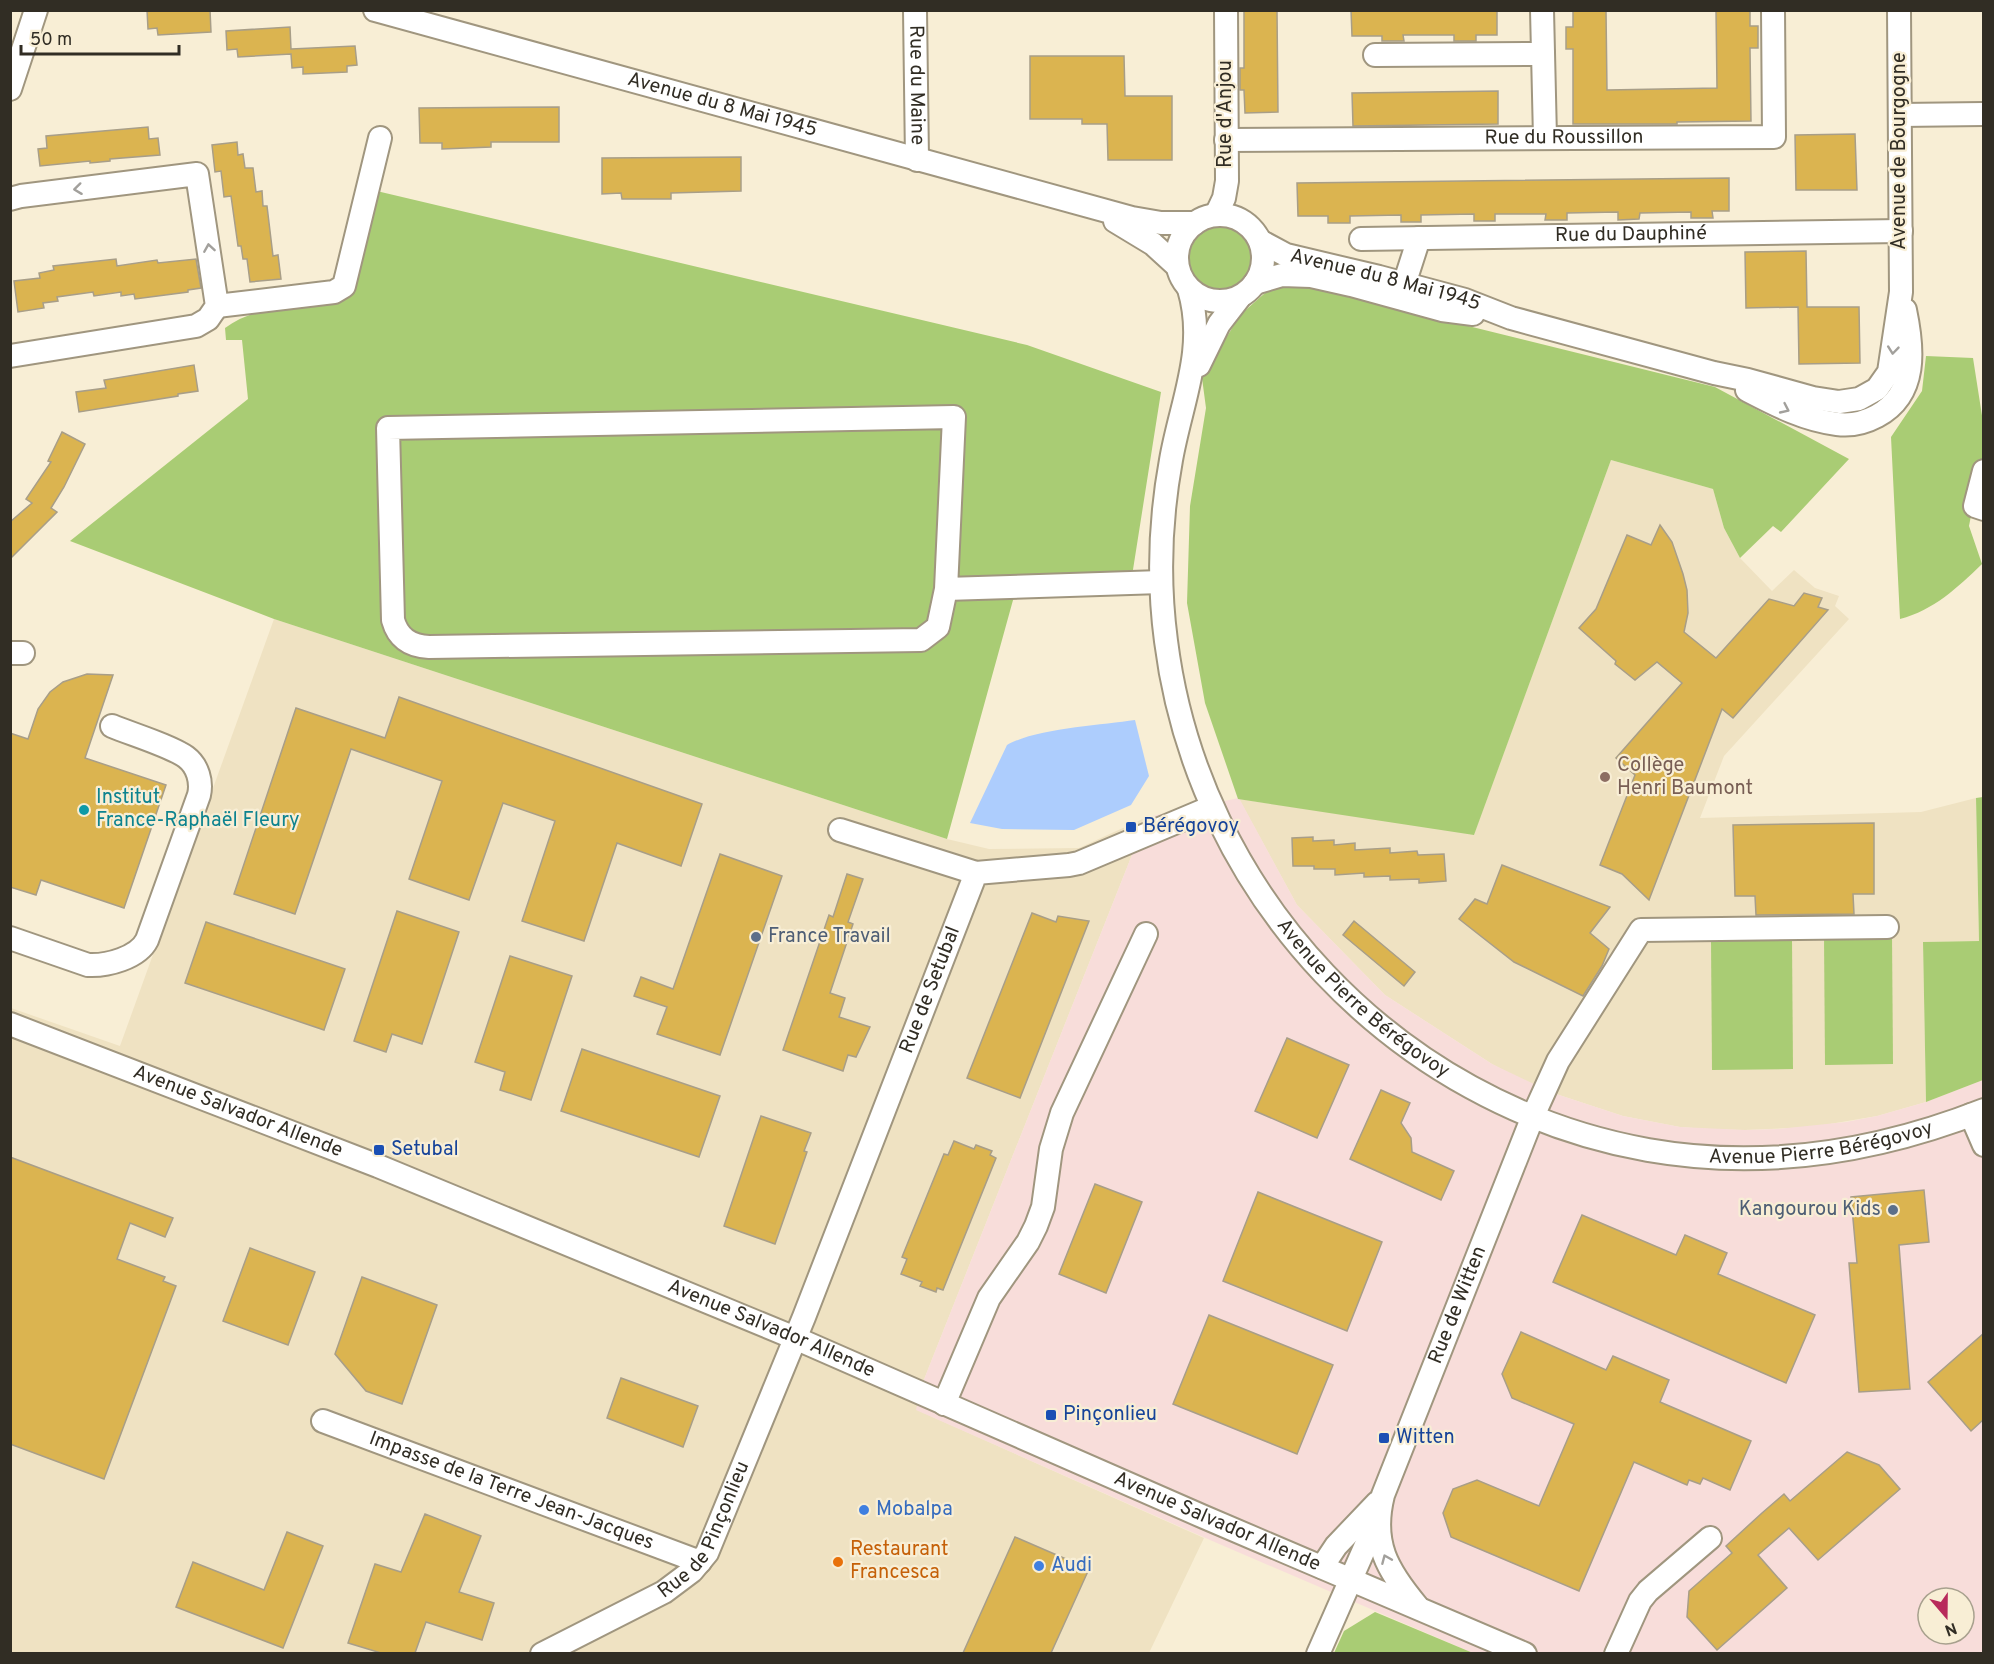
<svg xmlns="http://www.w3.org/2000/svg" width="1994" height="1664" font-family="Overpass,sans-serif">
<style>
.built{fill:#efe2c2}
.industrial{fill:#f8ddda;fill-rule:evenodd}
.green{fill:#a9cc74}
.water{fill:#adcdfd}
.building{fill:#dbb450;stroke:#a89e88;stroke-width:1.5}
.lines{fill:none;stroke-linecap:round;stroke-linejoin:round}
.minor-casing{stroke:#a0967f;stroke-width:26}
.minor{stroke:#fff;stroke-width:22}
.oneway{stroke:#a2a09c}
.education-dot{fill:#8d6e63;stroke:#f8eed5;stroke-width:2}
.culture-dot{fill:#0f9aa8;stroke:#f8eed5;stroke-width:2}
.transit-dot{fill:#1a4fb4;stroke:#f8eed5;stroke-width:2}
.service-dot{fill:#5c6f8a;stroke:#f8eed5;stroke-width:2}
.shop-dot{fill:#3f7fe0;stroke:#f8eed5;stroke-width:2}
.food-dot{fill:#e8710a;stroke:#f8eed5;stroke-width:2}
.labels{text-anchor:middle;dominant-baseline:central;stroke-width:4.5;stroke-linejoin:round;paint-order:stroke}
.street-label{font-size:20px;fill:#312d24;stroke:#f8eed5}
.education-label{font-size:20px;fill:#785e54;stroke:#f8eed5;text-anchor:start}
.culture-label{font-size:20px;fill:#0d838f;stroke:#f8eed5;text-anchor:start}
.transit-label{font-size:20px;fill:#164399;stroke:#f8eed5;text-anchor:start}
.service-label{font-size:20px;fill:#4e5e75;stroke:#f8eed5;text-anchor:start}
.shop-label{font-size:20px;fill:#366cbe;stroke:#f8eed5;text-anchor:start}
.food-label{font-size:20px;fill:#c56008;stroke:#f8eed5;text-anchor:start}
</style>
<rect width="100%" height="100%" fill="#f8eed5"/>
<g class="built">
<polygon points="1611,460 1713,489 1724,528 1740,558 1772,591 1794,570 1815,588 1839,596 1835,606 1849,619 1724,756 1700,818 1921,812 1976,798 1979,941 1923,942 1926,1102 1877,1116 1812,1127 1745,1130 1707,1129 1680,1127 1623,1116 1553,1093 1518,1078 1492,1064 1385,995 1297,905 1239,799 1474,834"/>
<polygon points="274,619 947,839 989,849 1079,848 1147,817 921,1387 917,1410 1204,1538 1149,1653 11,1654 11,1008 120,1046"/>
</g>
<path class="industrial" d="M1239,798L1297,905L1385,995L1492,1064L1553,1093L1623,1116L1680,1127L1745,1130L1778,1129L1846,1122L1877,1116L1926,1102L1983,1080V1653H1473L1210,1540L916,1410L921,1387L1147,817ZM1928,1598H1964V1634H1928Z"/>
<g class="green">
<path d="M364,188L1027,345L1161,392L1132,576L1018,582L947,839L274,619L70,541L248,399L242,340H226L225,328C256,305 301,305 338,299Z"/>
<circle cx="1221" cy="259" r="32"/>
<polygon points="1294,283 1715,387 1849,459 1781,532 1773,526 1740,558 1724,528 1713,489 1611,460 1474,835 1238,799 1205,703 1187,603 1190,506 1206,408 1202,378 1240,315 1265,293"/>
<path d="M1926,356L1973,358L1983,422L1984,449L1969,526L1982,564C1957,588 1934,610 1900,619L1891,437L1922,391Z"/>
<polygon points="1983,797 1983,1080 1926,1102 1923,942 1979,941 1976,798"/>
<polygon points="1892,935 1893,1064 1825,1065 1824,936"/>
<polygon points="1792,939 1793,1069 1712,1070 1711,940"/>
<polygon points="1375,1612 1473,1653 1334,1653 1344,1631"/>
</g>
<path class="water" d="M1135,720L1149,776L1131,805L1074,830L1002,829L970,823L1007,745C1034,729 1101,725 1135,720Z"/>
<g class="building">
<polygon points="147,10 210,10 211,32 158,35 157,28 148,29"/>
<polygon points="1244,10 1277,10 1278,112 1245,113 1244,90 1240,90 1240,68 1244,68"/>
<polygon points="1351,10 1497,10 1497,35 1476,35 1476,41 1454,41 1454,35 1403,35 1404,41 1382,41 1382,36 1352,36"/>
<polygon points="1573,10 1606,10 1607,90 1717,88 1716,10 1750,10 1750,26 1758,26 1758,48 1750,48 1751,121 1677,122 1677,124 1573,124 1573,49 1566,49 1566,27 1573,27"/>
<polygon points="290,27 291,49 355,46 357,65 347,66 347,72 303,74 303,67 292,68 291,54 238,57 237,49 227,50 226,31"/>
<polygon points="1030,56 1124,56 1125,96 1172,96 1172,160 1108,160 1107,124 1082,124 1082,119 1030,119"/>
<polygon points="1498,91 1498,124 1353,126 1352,93"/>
<polygon points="559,107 559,142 491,142 491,147 442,149 442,143 420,143 419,108"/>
<polygon points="148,127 149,139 158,138 160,155 110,159 110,161 90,163 90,161 40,166 38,149 47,148 46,136"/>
<polygon points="1855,134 1857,190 1796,190 1795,135"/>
<polygon points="237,142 238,155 243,154 245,168 253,168 256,192 262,191 263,206 267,206 273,256 278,255 281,279 250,282 247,259 243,259 241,246 238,246 231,196 224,197 221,171 215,172 212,145"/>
<polygon points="741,157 741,191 671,193 671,199 622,199 621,193 602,194 602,158"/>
<polygon points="1729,178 1729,211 1712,211 1713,218 1691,218 1691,212 1640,213 1639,219 1618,220 1618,212 1567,213 1567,220 1545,220 1546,214 1495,214 1495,221 1474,221 1474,214 1421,215 1421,222 1401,222 1401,215 1350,216 1350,223 1328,223 1328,216 1298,216 1297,183"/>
<polygon points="1806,251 1807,307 1859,307 1860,363 1799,364 1798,307 1746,308 1745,252"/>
<polygon points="116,259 117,266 157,260 158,263 196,259 201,288 188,290 188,292 135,299 134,294 121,296 121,292 94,296 93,292 57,297 58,301 43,303 44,308 18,312 14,281 40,278 39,273 54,270 53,266"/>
<polygon points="194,365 198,391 178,394 178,396 79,412 76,392 106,388 104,380"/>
<polygon points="62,432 85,444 64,487 51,508 57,512 10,559 10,522 32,503 26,499 51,462 48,461"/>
<polygon points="1660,525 1672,542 1683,574 1687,590 1688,613 1684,632 1716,658 1769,599 1794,606 1804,593 1822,598 1818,607 1828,610 1733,718 1722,709 1649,900 1622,874 1600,865 1635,775 1616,758 1682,683 1657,662 1635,680 1615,664 1616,661 1579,628 1596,609 1627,535 1651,545"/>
<polygon points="87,674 113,675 85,758 166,785 124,908 41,880 36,895 10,887 10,733 28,739 38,709 50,692 63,682"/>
<polygon points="399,697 702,804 681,866 617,843 584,941 522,921 555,821 503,803 469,900 409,879 442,781 351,749 295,914 234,894 296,708 385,738"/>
<polygon points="1874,823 1874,894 1853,894 1854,914 1756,915 1755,896 1735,896 1733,825"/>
<polygon points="1313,837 1313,841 1334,840 1334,845 1355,843 1355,850 1390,848 1390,853 1417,851 1418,855 1444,854 1446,881 1419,883 1419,879 1390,880 1390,876 1364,877 1364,873 1335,875 1335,869 1314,869 1314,866 1293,866 1292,838"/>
<polygon points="720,854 782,876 720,1055 657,1034 667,1007 634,996 641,977 673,989"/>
<polygon points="1502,865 1610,907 1590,933 1609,949 1602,966 1583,996 1514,962 1459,919 1475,899 1487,904"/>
<polygon points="847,874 863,879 848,922 853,924 830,993 845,998 839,1017 870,1027 856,1057 848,1055 843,1071 783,1050 829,915 833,917"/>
<polygon points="397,911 459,932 422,1044 392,1034 386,1052 354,1041"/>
<polygon points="1032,913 1056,922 1058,916 1089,921 1020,1098 967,1078"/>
<polygon points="1354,921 1415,972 1404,986 1343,935"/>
<polygon points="206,922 345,969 324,1030 185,983"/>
<polygon points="510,956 572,976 531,1100 500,1090 505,1072 475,1062"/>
<polygon points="1287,1038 1349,1065 1317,1138 1255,1111"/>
<polygon points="582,1049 720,1096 699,1157 561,1111"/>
<polygon points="1381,1090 1410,1103 1401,1123 1411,1138 1412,1152 1454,1171 1441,1200 1350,1159"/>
<polygon points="761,1116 811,1133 804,1151 807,1152 775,1244 724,1226"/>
<polygon points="954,1141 974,1149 976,1145 992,1151 990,1155 996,1158 943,1290 937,1288 936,1292 920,1286 922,1282 901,1274 907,1259 902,1257 944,1154 948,1155"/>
<polygon points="10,1157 173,1218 165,1237 130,1223 117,1259 165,1277 163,1281 176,1286 104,1479 10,1444"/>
<polygon points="1095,1184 1142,1202 1106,1293 1059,1274"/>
<polygon points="1924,1190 1929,1242 1899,1245 1910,1389 1859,1392 1849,1263 1857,1263 1851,1197"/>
<polygon points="1258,1192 1382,1242 1347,1331 1223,1281"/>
<polygon points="1582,1215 1676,1255 1685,1235 1727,1253 1718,1274 1815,1315 1786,1383 1553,1282"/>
<polygon points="250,1248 315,1272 288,1345 223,1321"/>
<polygon points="362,1277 437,1305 402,1404 366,1391 335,1354"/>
<polygon points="1209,1315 1333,1365 1297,1454 1173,1404"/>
<polygon points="1521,1332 1606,1370 1613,1356 1669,1380 1660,1402 1751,1441 1730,1490 1703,1478 1700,1484 1689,1480 1687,1485 1634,1462 1579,1591 1451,1537 1443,1513 1453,1489 1477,1480 1539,1506 1574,1424 1512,1398 1502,1374"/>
<polygon points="1983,1334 1983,1420 1971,1431 1928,1382"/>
<polygon points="621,1378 698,1406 683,1447 607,1418"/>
<polygon points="1847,1452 1879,1465 1900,1489 1818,1560 1789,1528 1758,1555 1787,1588 1717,1650 1687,1617 1689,1591 1732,1553 1726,1546 1762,1513 1784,1494 1790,1501"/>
<polygon points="425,1514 481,1536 459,1592 494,1603 482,1640 426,1622 415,1653 381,1653 348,1643 375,1564 401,1572"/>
<polygon points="287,1532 323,1546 283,1648 176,1607 193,1562 264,1590"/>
<polygon points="1015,1537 1089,1569 1051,1653 963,1653"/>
</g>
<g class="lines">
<g class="minor-casing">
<g id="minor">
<path id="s1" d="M375,10L1132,218L1161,223H1195"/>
<path id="s2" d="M915,10L917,160"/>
<polyline points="1542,10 1545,138"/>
<polyline points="1375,55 1543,54"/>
<polyline points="10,89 36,10"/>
<polyline points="1900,115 1984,114"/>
<path id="s3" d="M1226,140L1774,137L1773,10"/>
<polyline points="10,199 21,196 197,174 217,306 208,319 196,326 10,356"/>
<circle cx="1220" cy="258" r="43"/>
<polyline points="1216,215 1224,198 1227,181 1226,10"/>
<polyline points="1115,221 1153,244 1177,266"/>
<path id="s4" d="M1361,239L1901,231"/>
<path id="s5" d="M1260,241L1286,255L1379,277L1465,300L1511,318L1714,373L1748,380L1813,398L1839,402L1859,399L1877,389L1889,372L1901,292L1899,10"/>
<polyline points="1255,283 1282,275 1311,276 1351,285 1442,310 1473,314"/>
<path id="s6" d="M1189,289C1207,349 1181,402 1171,460C1160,520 1158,581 1166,641C1198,895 1396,1105 1648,1150C1762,1170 1877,1152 1984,1110"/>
<polyline points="1400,297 1419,238"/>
<polyline points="217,306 334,292 344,286 380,138"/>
<polyline points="1199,365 1219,324 1239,298"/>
<path d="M1747,390C1776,405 1804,420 1837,424C1852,426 1864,423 1877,416C1918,394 1913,348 1905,310"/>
<polyline points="1984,471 1975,506 1984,509"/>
<path d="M946,589L938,627L921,640L429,647C410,646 398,638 393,620L388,428L954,417L946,589L1161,582"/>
<polyline points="10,653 23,653"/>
<polyline points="840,830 976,873"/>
<path d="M10,938L88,965C107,966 138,958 147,940L199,795C202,782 198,766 186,757C171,746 131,734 112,726"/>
<path id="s7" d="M10,1024L378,1166L795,1338L1204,1517L1525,1654"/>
<polyline points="1971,1115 1984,1145"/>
<polyline points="944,1404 989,1298 1028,1242 1036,1226 1043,1207 1051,1149 1062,1113 1146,934"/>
<path id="s8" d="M323,1421L700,1562"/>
<polyline points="1322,1567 1336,1546 1377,1503"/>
<path id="s9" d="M1417,1606C1387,1570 1371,1543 1383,1495L1533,1116L1558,1061L1641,930L1887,927"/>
<path id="s10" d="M542,1654L664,1592L692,1571L707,1553L804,1317L976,873L1069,865L1079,863L1212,807"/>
<polyline points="1318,1654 1377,1520"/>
<polyline points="1616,1654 1640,1601 1648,1591 1710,1538"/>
</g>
</g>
<use href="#minor" class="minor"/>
</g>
<defs><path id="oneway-chevron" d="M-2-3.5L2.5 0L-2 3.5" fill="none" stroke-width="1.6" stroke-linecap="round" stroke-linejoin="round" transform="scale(1.5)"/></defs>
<g class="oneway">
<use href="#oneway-chevron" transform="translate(78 189) rotate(173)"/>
<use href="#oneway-chevron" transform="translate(209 248) rotate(-99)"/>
<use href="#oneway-chevron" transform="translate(1893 350) rotate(96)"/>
<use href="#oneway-chevron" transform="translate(1785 409) rotate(25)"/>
<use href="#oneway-chevron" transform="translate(1386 1559) rotate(-113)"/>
</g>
<circle class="education-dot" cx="1605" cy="777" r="6"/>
<circle class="culture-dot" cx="84" cy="810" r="6"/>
<g class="transit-dot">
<rect x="1125" y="821" width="12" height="12" rx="3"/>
<rect x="373" y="1144" width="12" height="12" rx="3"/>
<rect x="1045" y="1409" width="12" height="12" rx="3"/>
<rect x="1378" y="1432" width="12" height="12" rx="3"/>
</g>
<g class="service-dot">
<circle cx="756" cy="937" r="6"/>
<circle cx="1893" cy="1210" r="6"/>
</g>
<g class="shop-dot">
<circle cx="864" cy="1510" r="6"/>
<circle cx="1039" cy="1566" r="6"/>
</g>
<circle class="food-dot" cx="838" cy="1562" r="6"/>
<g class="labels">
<g class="street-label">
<text stroke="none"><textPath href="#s2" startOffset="75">Rue du Maine</textPath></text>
<text stroke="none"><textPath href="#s1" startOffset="360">Avenue du 8 Mai 1945</textPath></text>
<text transform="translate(1226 114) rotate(-90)">Rue d'Anjou</text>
<text stroke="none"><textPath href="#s3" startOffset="338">Rue du Roussillon</textPath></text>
<text transform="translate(1900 151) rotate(-90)">Avenue de Bourgogne</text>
<text stroke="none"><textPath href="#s4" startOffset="270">Rue du Dauphiné</textPath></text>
<text stroke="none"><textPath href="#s5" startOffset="132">Avenue du 8 Mai 1945</textPath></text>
<text stroke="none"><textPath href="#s10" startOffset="801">Rue de Setubal</textPath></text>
<text stroke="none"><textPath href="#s6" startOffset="776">Avenue Pierre Bérégovoy</textPath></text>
<text stroke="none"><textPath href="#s7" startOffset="244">Avenue Salvador Allende</textPath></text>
<text stroke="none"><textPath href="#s6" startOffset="1280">Avenue Pierre Bérégovoy</textPath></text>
<text stroke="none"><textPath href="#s9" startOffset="326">Rue de Witten</textPath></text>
<text stroke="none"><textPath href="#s7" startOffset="820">Avenue Salvador Allende</textPath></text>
<text stroke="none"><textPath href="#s8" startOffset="201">Impasse de la Terre Jean-Jacques</textPath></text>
<text stroke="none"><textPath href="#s7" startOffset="1306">Avenue Salvador Allende</textPath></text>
<text stroke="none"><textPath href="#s10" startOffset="213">Rue de Pinçonlieu</textPath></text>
</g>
<g class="education-label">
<text x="1617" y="766">Collège<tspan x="1617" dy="23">Henri Baumont</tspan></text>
</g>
<g class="culture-label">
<text x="96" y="798">Institut<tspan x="96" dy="23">France-Raphaël Fleury</tspan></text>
</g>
<g class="transit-label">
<text x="1143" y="827">Bérégovoy</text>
<text x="391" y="1150">Setubal</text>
<text x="1063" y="1415">Pinçonlieu</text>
<text x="1396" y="1438">Witten</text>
</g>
<g class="service-label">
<text x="768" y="937">France Travail</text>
<text x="1881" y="1210" text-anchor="end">Kangourou Kids</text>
</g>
<g class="shop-label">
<text x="876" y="1510">Mobalpa</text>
<text x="1051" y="1566">Audi</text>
</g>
<g class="food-label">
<text x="850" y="1550">Restaurant<tspan x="850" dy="23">Francesca</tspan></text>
</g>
</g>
<rect width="1994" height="1664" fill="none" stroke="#312d24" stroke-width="24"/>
<g transform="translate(1946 1616) rotate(160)"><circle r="28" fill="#f8eed5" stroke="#a8a18e" stroke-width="1.5"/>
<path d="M0-4.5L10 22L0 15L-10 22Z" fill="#b82a5b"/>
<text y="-9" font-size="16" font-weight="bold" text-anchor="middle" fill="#312d24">N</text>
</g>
<path d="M21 45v9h158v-9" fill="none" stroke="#312d24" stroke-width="3"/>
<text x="30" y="45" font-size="18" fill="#312d24" stroke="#f8eed5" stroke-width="4.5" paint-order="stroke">50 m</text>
</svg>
